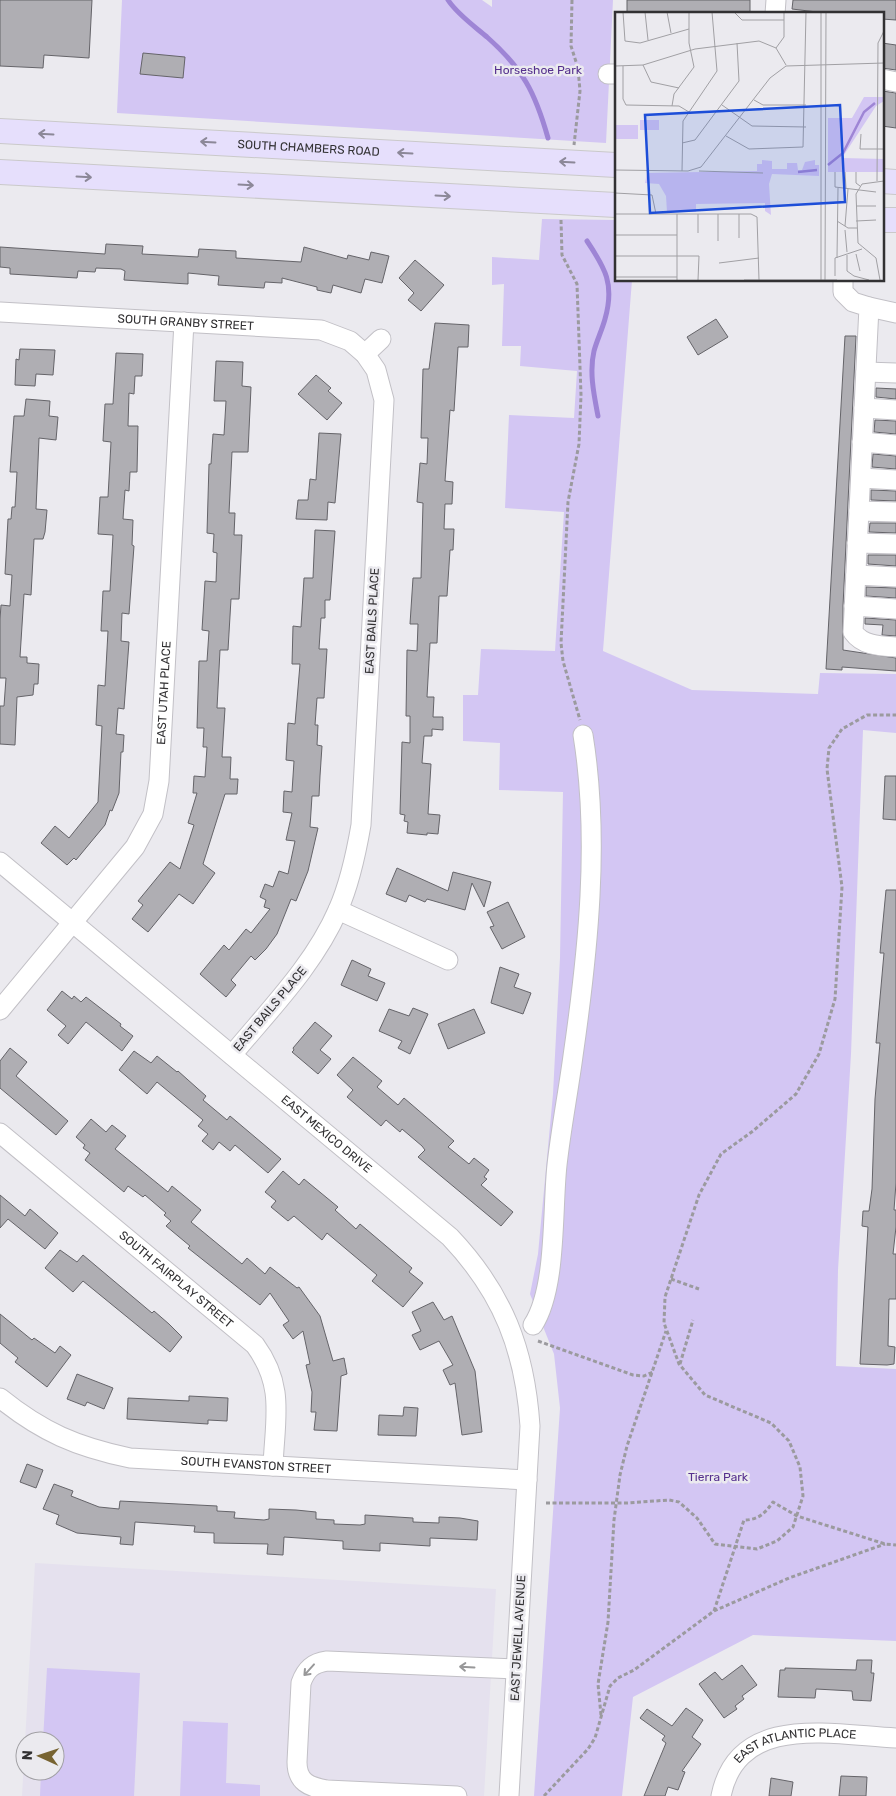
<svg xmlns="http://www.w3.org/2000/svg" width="896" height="1796" font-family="Rubik,sans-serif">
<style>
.built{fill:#e5e1ee;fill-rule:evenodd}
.green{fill:#d3c6f3}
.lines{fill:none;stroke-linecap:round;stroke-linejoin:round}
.stream{stroke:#9e85d5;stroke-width:5}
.building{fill:#afaeb3;stroke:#656469}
.minor-casing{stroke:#c2c0c6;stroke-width:21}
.major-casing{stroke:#cac9ca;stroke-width:26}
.path{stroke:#9b9a9e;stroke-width:3;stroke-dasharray:4 2.5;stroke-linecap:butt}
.minor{stroke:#fff;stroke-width:19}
.major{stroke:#e6dffc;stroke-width:24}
.oneway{stroke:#8c8898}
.oneway2{stroke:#989899}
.labels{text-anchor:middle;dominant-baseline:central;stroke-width:5;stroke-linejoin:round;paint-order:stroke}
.park-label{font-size:12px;fill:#55308d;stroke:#ebeaef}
.street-label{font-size:12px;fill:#323133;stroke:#ebeaef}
.inset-river{fill:none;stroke:#9e85d5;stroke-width:2.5}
.inset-road{fill:none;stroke:#a1a0a4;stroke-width:1}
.view{fill:#1d4ed8;fill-opacity:0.15;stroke:#1d4ed8;stroke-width:2.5}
.inset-edge{fill:none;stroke:#323133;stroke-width:2.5}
</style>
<rect width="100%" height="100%" fill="#ebeaef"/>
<path class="built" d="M35,1563L496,1589L484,1796H22ZM25,1741H55V1771H25Z"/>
<g class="green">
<polygon points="122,0 482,0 492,7 492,0 613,0 606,143 117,113"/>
<polygon points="542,219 616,220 616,280 632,280 603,651 692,690 818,694 820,673 896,674 896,733 863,730 851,1054 838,1270 836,1366 896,1369 896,1641 753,1635 633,1697 622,1796 534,1796 560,1408 554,1354 530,1294 538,1254 553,1094 560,958 563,792 499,790 500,743 463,741 463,695 478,695 481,649 555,651 564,512 505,508 509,415 574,418 577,371 520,366 521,346 502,346 504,284 492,285 492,257 539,260"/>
<polygon points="47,1668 140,1673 134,1796 40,1796 41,1771 55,1771 55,1741 43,1741"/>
<polygon points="183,1721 228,1723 226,1783 260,1785 260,1796 180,1796"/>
</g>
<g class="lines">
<g class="stream">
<path d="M448,0C457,14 474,26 487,37C523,69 535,92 548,138"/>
<path d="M587,241C605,268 615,284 605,319C602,330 597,340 594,351C589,372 594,395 598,416"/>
</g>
</g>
<g class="building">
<polygon points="0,0 92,0 89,58 44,55 43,68 0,66"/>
<rect x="627" y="0" width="123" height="14"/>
<polygon points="793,0 896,0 896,20 882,19 882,14 817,14 817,12 792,9"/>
<polygon points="882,43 896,45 896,70 882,68"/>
<polygon points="143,53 185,57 183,78 140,74"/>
<polygon points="882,91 896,93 896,128 882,126"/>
<polygon points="106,244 143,246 142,254 198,257 199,249 236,251 236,258 301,262 304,247 347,259 348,255 369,260 371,252 389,256 382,283 365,279 361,293 333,285 331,293 317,290 317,287 282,278 282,283 265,282 264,288 218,285 219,276 188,273 188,284 124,280 125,271 121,269 96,268 95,272 78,271 77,278 10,274 10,268 0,267 0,247 105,254"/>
<polygon points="415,260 444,285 421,311 408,300 414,293 399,278"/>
<polygon points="716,319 728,337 698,355 687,337"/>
<polygon points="435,323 469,325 468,347 458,347 454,411 450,410 445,481 453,482 452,504 445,504 444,529 454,529 453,550 450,550 447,596 439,596 437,643 430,643 427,697 434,697 433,717 443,717 443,730 432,729 432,736 424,736 422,763 431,764 428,814 440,815 438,834 427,833 427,835 407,833 408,822 404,821 405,815 400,814 402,742 410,743 410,716 406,716 407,650 417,651 418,624 410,624 413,578 421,578 423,503 417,502 420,463 427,464 428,438 421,438 423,369 429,369"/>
<polygon points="845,336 856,336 843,606 843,650 896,658 896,671 842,667 842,670 826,669"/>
<polygon points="20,349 55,350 53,375 36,374 35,386 15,385 16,359 19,360"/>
<polygon points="116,353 143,354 142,376 135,376 134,394 129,393 128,426 138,426 137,472 130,472 129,491 125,490 123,519 133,520 132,545 134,546 129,614 122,613 121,641 129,642 124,709 118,708 116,734 124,735 123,752 121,752 119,793 112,811 110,810 105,825 76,860 74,858 67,865 41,843 55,826 69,838 98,802 102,726 96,725 98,685 105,686 108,631 101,631 103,591 110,591 113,535 98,534 100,497 108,497 111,442 103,441 105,404 113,404"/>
<polygon points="216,361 243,362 242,386 251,387 248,452 232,452 229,513 235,513 234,535 242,535 239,599 231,599 228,650 220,650 217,708 225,708 222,757 231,757 230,779 238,779 237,794 225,794 203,864 215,873 193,904 179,894 148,932 132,919 143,905 138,901 170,862 180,869 194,825 188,823 197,793 193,793 194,776 205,777 207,747 203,747 204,728 197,728 199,661 207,661 209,631 202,630 205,581 216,582 217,553 213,552 214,534 207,533 209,464 211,464 213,434 224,435 226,401 214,401"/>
<polygon points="316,375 331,388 328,391 342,403 327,420 298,394"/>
<polygon points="876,388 896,389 896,399 876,397"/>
<polygon points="26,399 50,401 49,416 58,417 56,440 39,438 36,509 47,510 45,532 43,539 34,539 31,595 24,594 20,657 27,657 27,663 39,664 38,684 34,684 33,695 17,697 15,745 0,744 0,706 4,706 6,678 0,678 0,619 1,605 10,606 12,575 5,574 8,519 11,519 12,507 15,507 17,472 10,472 14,416 24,416"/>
<polygon points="875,420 896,421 896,434 874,432"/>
<polygon points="319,433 341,434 335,503 328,502 327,520 296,519 298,500 308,500 310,479 316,480"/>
<polygon points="873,454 896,456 896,469 872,467"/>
<polygon points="871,490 896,491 896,501 871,500"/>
<polygon points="870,523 896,523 896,533 869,532"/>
<polygon points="315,530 335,531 330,600 325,600 325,618 321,618 319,649 327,649 324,698 317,698 315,725 318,725 317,745 322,746 320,776 319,796 312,796 310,827 318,828 308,871 296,901 291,899 277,934 266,949 255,960 251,956 231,980 236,985 226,997 200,974 224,945 229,950 246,929 251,933 270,909 264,907 266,900 260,897 265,884 273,887 279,871 288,874 295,841 286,840 292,813 283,812 284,791 292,792 294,761 286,760 288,723 295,724 300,664 292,664 293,626 301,627 304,578 313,578"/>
<polygon points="868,555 896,555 896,566 868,564"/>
<polygon points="866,587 896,588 896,598 866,596"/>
<polygon points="865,618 896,620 896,636 882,635 883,625 865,624"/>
<polygon points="885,776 896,776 896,820 883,819"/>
<polygon points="397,868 448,891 453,872 491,882 484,907 472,883 465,910 427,899 425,902 409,895 406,902 386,894"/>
<polygon points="886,890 896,890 896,1183 894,1210 896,1210 896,1227 893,1254 896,1254 896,1299 889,1299 888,1346 895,1347 894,1364 887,1365 860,1364 868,1227 862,1226 863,1211 869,1211 872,1189 875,1099 880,1043 876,1043 884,953 880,953"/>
<polygon points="508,902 525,937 502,949 490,927 494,926 487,912"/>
<polygon points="352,960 371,969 368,976 385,983 377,1001 341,985"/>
<polygon points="500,967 519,974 514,987 531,993 523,1014 491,1003"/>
<polygon points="62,991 72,999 74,996 81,1002 86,997 121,1024 120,1026 133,1036 122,1051 86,1022 68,1044 58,1035 66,1026 47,1010"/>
<polygon points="413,1008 428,1014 410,1054 398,1048 402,1041 379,1031 389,1009 409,1016"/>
<polygon points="474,1009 485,1033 448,1049 438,1024"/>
<polygon points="315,1022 332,1036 320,1050 331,1059 318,1074 292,1052 294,1050 293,1048"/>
<polygon points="10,1048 27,1062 16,1076 68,1121 56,1135 0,1088 0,1061"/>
<polygon points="134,1051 151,1063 157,1056 177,1072 178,1071 206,1096 203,1100 227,1120 230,1116 281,1159 268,1173 235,1145 230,1151 219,1142 213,1150 202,1141 208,1134 198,1126 203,1120 157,1082 147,1094 119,1070"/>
<polygon points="353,1057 382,1081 377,1087 398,1105 404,1098 454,1141 448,1147 469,1164 474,1158 489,1170 484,1177 487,1179 481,1185 513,1212 501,1226 418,1157 425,1150 422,1146 402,1129 400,1132 386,1120 381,1126 347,1097 353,1090 337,1075"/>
<polygon points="91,1119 106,1132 112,1125 126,1136 115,1149 168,1192 172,1186 201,1210 191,1222 242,1264 247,1258 265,1274 270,1267 297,1288 299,1287 320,1316 333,1361 344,1358 347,1374 341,1376 337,1431 314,1430 316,1412 311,1412 312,1392 306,1365 310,1364 303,1331 293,1339 283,1325 289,1321 270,1293 260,1305 188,1248 190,1246 166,1226 171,1221 164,1215 166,1213 145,1195 143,1197 128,1186 124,1192 85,1160 90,1153 83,1148 85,1145 76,1137"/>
<polygon points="283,1171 299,1185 304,1179 338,1207 335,1210 356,1229 360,1224 412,1268 409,1272 423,1283 403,1307 372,1281 377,1275 327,1233 322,1240 294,1216 288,1221 271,1207 276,1201 265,1192"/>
<polygon points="0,1195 25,1216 30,1209 58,1233 45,1249 8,1219 0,1228"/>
<polygon points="60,1250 77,1262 83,1255 152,1313 154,1311 169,1324 182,1337 170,1352 83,1281 73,1292 45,1268"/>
<polygon points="433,1302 444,1320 452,1316 475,1371 482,1432 462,1435 455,1383 450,1385 443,1370 453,1365 439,1341 420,1350 412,1335 421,1331 412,1312"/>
<polygon points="0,1314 32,1340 34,1338 55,1353 60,1346 71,1355 47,1387 15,1362 18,1358 0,1343"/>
<polygon points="77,1374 113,1388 104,1409 87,1402 85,1406 67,1399"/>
<polygon points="189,1396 228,1398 227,1421 208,1420 208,1424 127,1419 128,1398 189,1401"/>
<polygon points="404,1407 418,1408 416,1436 378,1435 379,1415 403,1416"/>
<polygon points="27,1464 43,1470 36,1488 20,1482"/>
<polygon points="54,1484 73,1491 71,1496 99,1507 119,1509 120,1501 217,1506 217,1511 235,1512 234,1518 264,1520 269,1519 269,1509 296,1510 316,1512 316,1519 334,1520 334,1524 360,1525 365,1524 365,1515 413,1518 413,1522 439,1523 439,1517 460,1518 478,1521 477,1540 430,1538 430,1546 380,1543 380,1551 343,1549 343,1541 284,1537 283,1555 267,1554 268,1544 214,1543 214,1533 194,1532 195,1526 135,1522 133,1545 120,1544 121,1537 77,1533 56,1524 59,1515 43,1509"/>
<polygon points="857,1660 872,1660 871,1673 874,1673 871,1701 853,1700 852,1691 816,1689 815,1698 778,1697 780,1670 785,1670 785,1668 856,1670"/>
<polygon points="742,1665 757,1685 742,1696 744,1699 735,1706 737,1709 724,1718 699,1684 715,1672 722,1680"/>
<polygon points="686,1708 703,1720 692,1737 701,1744 682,1771 685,1772 678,1790 668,1787 665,1796 644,1796 666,1743 662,1740 665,1736 640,1718 647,1709 672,1726"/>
<polygon points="841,1776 867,1777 866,1796 839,1796"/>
<polygon points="771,1778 793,1782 791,1796 769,1796"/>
</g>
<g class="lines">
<g class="minor-casing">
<g id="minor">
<polyline points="775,14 776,0"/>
<polyline points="608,74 616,74"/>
<polyline points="882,79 896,82"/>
<path d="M843,280V292L853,302L869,307L853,632C863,646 880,646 896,647"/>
<polyline points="869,307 896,313"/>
<path id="s1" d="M0,312L321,330L350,341L365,354L376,370L384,400L361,825C356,854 350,883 338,910C314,965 270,1009 232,1055"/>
<polyline points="365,354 381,339"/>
<polyline points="866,372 896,373"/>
<polyline points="864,408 896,410"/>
<polyline points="862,442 896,445"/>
<polyline points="861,478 896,480"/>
<polyline points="859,511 896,512"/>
<polyline points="857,543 896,544"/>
<polyline points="856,575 896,577"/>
<polyline points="854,606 896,609"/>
<path id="s2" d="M0,862L450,1237C503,1293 525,1350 530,1426L509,1796"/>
<polyline points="338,910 448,960"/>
<path id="s3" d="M0,1010L135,847L153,814L159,781L184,322"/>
<path id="s4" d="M0,1133L255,1345C285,1386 275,1418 273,1466"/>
<path d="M533,1325C557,1288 552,1210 557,1165C561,1129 568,1093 573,1056C588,952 600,840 583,735"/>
<path id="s5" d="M0,1398C42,1432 77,1447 130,1458L527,1480"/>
<path d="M457,1796L327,1790C309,1787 297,1782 297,1762L301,1683C306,1669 313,1663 327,1661L516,1669"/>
<path id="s6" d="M721,1796C738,1712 833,1735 896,1738"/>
</g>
</g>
<g class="major-casing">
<g id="major">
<path id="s7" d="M0,131L616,165"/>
<polyline points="0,172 616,205"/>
<polyline points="882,181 896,182"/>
<polyline points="882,220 896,220"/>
</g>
</g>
<g class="path">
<polyline points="572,0 571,46 578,68 580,91 574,145"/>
<polyline points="561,220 562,255 577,284 581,395 579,444 568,502 561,643 563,661 580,720"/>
<polyline points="671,1279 699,1289"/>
<polyline points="538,1341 633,1375 644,1376 653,1372"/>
<polyline points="680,1364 693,1320"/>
<polyline points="546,1503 627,1503 669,1500 679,1502 697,1518 715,1544 757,1549 777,1541 793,1527 803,1496 800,1467 789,1441 771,1423 705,1395 679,1364 664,1323 665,1297 699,1195 721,1154 753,1131 796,1094 819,1054 835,999 842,887 827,769 829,748 842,729 867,715 896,715"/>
<path d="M714,1611L744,1520C759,1520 765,1513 773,1502L797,1516L885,1544L896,1545"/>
<polyline points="601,1715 598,1684 608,1622 614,1520 620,1475 627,1446 666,1331"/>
<polyline points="544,1796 588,1749 595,1738 610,1686 618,1678 634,1670 714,1611 789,1578 885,1544"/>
</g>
<use href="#minor" class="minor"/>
<use href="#major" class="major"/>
</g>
<defs><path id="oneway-shaft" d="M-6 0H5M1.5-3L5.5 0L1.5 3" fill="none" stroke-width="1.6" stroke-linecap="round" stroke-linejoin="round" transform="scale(1.25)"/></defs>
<g class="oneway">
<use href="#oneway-shaft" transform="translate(46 134) rotate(-177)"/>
<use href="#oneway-shaft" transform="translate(208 142) rotate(-177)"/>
<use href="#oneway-shaft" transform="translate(405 153) rotate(-177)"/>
<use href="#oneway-shaft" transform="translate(567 162) rotate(-177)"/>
<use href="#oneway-shaft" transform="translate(84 177) rotate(3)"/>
<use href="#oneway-shaft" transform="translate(246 185) rotate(3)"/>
<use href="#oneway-shaft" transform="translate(443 196) rotate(3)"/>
</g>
<g class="oneway2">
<use href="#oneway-shaft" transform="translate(467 1667) rotate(-177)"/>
<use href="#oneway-shaft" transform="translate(309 1670) rotate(132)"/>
</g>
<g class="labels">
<g class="park-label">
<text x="538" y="70">Horseshoe Park</text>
<text x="718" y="1477">Tierra Park</text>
</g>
<g class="street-label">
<text stroke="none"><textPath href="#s7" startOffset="309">SOUTH CHAMBERS ROAD</textPath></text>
<text stroke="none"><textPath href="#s1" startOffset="186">SOUTH GRANBY STREET</textPath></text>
<text transform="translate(372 621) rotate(-87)">EAST BAILS PLACE</text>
<text stroke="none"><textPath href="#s3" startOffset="371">EAST UTAH PLACE</textPath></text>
<text transform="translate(270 1009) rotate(-50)">EAST BAILS PLACE</text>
<text stroke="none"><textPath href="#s2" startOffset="425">EAST MEXICO DRIVE</textPath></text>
<text stroke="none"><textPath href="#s4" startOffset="229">SOUTH FAIRPLAY STREET</textPath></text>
<text stroke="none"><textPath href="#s5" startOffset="271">SOUTH EVANSTON STREET</textPath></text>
<text transform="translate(518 1638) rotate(-87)">EAST JEWELL AVENUE</text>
<text stroke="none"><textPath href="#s6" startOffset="102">EAST ATLANTIC PLACE</textPath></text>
</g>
</g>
<g transform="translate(615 12)">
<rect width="269" height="269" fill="#ebeaef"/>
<path d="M249,85H269V89L261,94L227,146L269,147V160H213V106H237ZM25,108H44V118H25ZM0,113H23V127H0ZM147,148L157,149V157H172V151H182L183,158H187L190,150L200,148V153H204V164L157,162L154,172L156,203L150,199V191L81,192V200H52L51,184L44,172L30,171L32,161L142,159V152H147Z" fill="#d3c6f3"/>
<path class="inset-river" d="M213,153L228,141L249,100L260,91M183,160L202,158"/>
<path class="inset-road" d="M8,0L10,29M30,0L33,28M52,0L56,21M119,0L127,8H169M10,29L25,31L74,17M161,36L169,25V0M28,53L36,70L64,76M0,54L28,53L80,37L144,29L161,36L171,53M8,54V87L11,93L64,94L74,100M139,88L148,93H191M107,93L137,114L191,115M57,94L59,82L79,55L74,31V0M246,122L245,137H269M111,124L134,137L188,135M67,131L80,128L124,69L122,31M188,135L191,0M0,158L73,159L86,155L155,66L171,54L269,51M67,159L68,109L102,59L97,0M84,159L148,161M220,160V175L261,180M230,160L231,177M241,160V171L245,174M262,169L263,31L269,19M0,181L37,183L41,202M241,194H261M0,202H136L142,205M142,205L144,268M222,209L233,216H242M241,209L261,208M230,214L233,177M230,218L232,240M83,221V202M0,223H62M124,226V202M103,229V202M241,242L245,259M232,243V259L239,264L254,268M0,244H84L83,268M222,246L223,176M104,251L144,246M220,264V246L247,237M0,265H62M62,268V202M129,268H222M206,268V0M210,268L211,0M265,268L261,246L243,231L241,182L247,172L269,169"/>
<path class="view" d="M225,93L230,190L35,201L30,103Z"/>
<rect width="269" height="269" class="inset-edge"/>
</g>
<g transform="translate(40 1756) rotate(273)"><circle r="24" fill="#ebeaef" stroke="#a1a0a4"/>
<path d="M0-4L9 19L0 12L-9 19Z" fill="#776332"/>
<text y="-8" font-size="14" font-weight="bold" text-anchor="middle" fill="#323133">N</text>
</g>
</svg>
